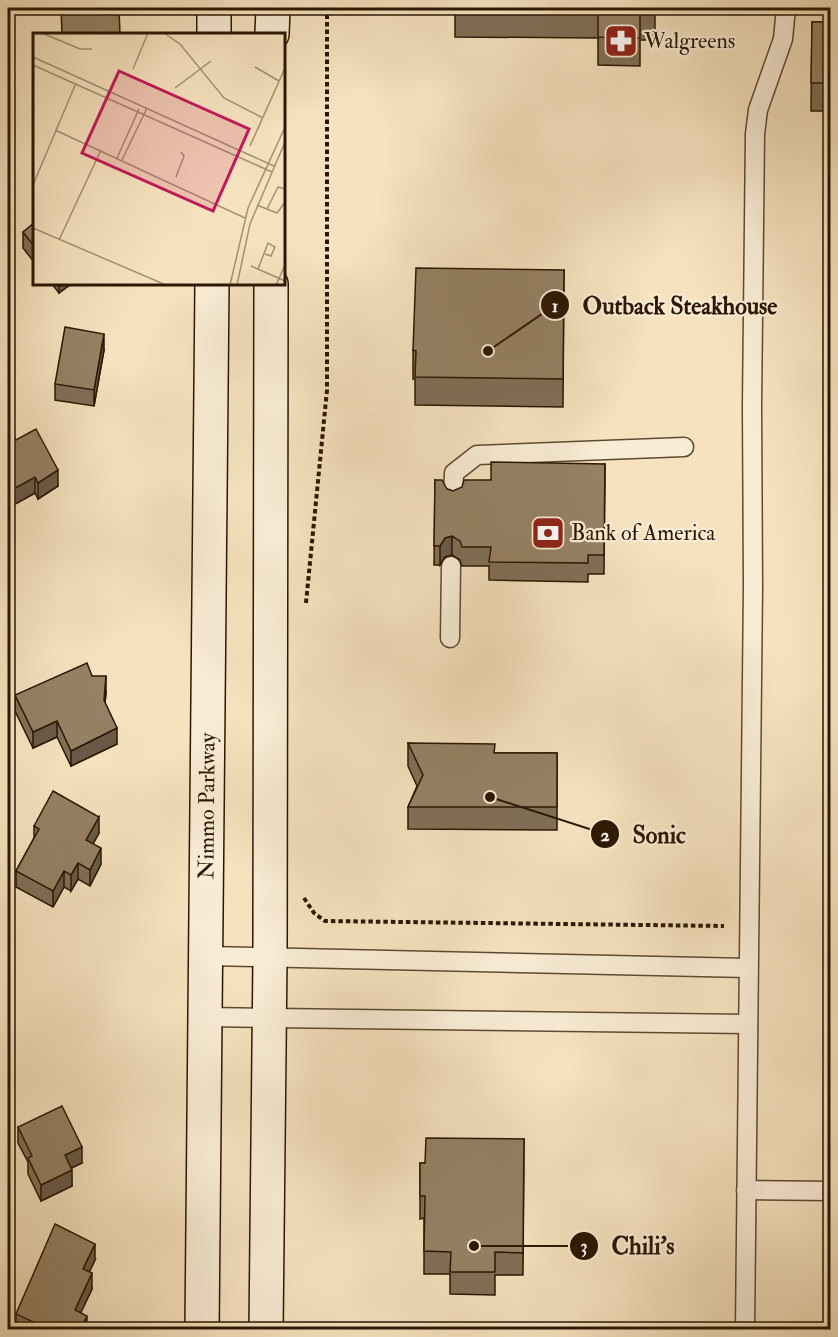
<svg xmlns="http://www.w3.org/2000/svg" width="838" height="1337" font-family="'IM FELL Double Pica',serif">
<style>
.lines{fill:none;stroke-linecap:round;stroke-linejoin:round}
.service-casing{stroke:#5e4a31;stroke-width:21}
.secondary-casing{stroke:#2b1702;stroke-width:36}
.path{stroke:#2b1702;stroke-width:4;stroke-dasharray:4.5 3;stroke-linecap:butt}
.service{stroke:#f9ecd5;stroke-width:18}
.secondary{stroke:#f9ecd5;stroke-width:33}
.wall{fill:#806f56;stroke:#2b1702;stroke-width:1.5}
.shaded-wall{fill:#685a46;stroke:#2b1702;stroke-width:1.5}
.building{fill:#958164;stroke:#2b1702;stroke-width:1.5}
.labels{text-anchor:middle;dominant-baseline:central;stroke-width:4.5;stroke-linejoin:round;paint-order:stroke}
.poi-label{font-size:22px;fill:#2b1702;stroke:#f9ecd5;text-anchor:start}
.street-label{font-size:22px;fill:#2b1702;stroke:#f9ecd5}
.inset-road{fill:none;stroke:#a59173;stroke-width:1.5}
.view{fill:#c2185b;fill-opacity:0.15;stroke:#c2185b;stroke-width:3}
.inset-edge{fill:none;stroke:#2b1702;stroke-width:3}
.leader{fill:none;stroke:#2b1702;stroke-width:2}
.callout-dot{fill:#2b1702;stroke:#f9ecd5;stroke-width:2}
.mark-label{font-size:18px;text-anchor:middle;font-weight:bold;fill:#fff}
.callout-label{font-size:24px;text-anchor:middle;font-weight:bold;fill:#2b1702;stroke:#f9ecd5;stroke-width:4.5;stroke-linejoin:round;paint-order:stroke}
</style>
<rect width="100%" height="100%" fill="#f6e2bf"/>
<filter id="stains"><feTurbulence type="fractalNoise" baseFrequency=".00333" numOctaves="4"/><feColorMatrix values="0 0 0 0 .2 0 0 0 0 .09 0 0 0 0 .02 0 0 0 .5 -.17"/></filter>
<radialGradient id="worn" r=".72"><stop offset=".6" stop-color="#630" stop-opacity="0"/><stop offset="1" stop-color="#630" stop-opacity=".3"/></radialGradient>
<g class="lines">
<g class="service-casing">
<g id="service">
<polyline points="453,499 454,473 477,455 684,447"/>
<polyline points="450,638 451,566"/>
<polyline points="206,956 748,968"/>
<polyline points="205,1017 748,1024"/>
<polyline points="746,1190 830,1191"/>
<polyline points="745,1330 753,586 752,406 755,134 758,110 783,39 786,8"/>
</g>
</g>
<g class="secondary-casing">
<g id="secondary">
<polyline points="214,34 214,8"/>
<polyline points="272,34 273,8"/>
<path id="s1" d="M202,1330L212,284"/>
<polyline points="266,1330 270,957 271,284"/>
</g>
</g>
<g class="path">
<polyline points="306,603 327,390 327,8"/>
<polyline points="304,898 314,913 325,921 724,926"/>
</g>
<use href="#service" class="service"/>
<use href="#secondary" class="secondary"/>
</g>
<g class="wall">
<polygon points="446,8 655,8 655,40 640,40 640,66 598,65 598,38 455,37 455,9"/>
<polygon points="812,22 831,22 831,165 825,165 825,111 811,111"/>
<polygon points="34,223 34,262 23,248 23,232"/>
<polygon points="564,270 563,407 415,405 415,379 413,379 413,350"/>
<polygon points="52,284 71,284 59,293"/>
<polygon points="104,350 94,406 55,400 55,384"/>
<polygon points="8,440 16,440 58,486 38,499 35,493 8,508"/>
<polygon points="605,464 604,574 588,574 588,582 489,580 489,566 462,566 460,560 452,555 445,557 440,565 434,565 435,480 447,489 453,491 491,480"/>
<polygon points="92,676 106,692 105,703 117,744 71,766 57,737 33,748 15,711 15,695"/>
<polygon points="408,743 495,753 557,753 557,830 408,829 408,807 417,786 408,766"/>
<polygon points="34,826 99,833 93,844 101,864 90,886 78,879 71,891 64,887 53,907 16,887 16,871 34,838"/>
<polygon points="18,1127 82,1163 71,1168 72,1186 41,1201 28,1174 28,1162 18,1143"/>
<polygon points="524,1139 523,1275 495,1275 495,1295 450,1294 450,1274 424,1274 424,1218 420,1219 420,1163 425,1163"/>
<polygon points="95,1260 89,1272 92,1289 81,1312 87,1329 16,1329 16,1314"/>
</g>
<g class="shaded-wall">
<polygon points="59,284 71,284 59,293"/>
<polygon points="104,334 104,350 94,406 94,390"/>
<polygon points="58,470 58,486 38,499 38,483"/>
<polygon points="35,477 35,493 8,508 8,492"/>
<polygon points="452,536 452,555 445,557 440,565 440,546 445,538"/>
<polygon points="106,676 106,692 104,716 104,700"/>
<polygon points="57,721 57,737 33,748 33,732"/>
<polygon points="117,728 117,744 71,766 71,751"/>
<polygon points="99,817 99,833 86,856 86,840"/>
<polygon points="101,848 101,864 90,886 90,870"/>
<polygon points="78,863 78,879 71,891 71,875"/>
<polygon points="64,871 64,887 53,907 53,891"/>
<polygon points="13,1034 13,1050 8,1087 8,1072"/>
<polygon points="82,1147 82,1163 65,1171 65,1155"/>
<polygon points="72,1170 72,1186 41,1201 41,1185"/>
<polygon points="95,1244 95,1260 83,1285 83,1269"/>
<polygon points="92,1273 92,1289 75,1325 75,1310"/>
<polygon points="87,1316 87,1329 80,1329"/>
</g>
<g class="building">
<polygon points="455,8 655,8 655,12 640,11 640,38 598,37 598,10 455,9"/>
<polygon points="61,9 119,9 120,34 62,34"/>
<polygon points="812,22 831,22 831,137 825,137 825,83 811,83"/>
<polygon points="34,223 34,246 23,232"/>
<polygon points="416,268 564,270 563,379 415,377 416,351 413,350"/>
<polygon points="65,327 104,334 94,390 55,384"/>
<polygon points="36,429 58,470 38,483 35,477 8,492 8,440 14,436 16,440"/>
<polygon points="491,462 605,464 604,555 588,555 588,563 489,562 491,547 462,547 460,541 452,536 445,538 440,546 434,546 435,480 442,480 447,489 453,491 462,487 464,480 491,480"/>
<polygon points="87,663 92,676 106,676 104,700 117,728 71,751 57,721 33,732 15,695"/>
<polygon points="408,743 495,744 494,753 557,753 557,807 408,807 423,775"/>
<polygon points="53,791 99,817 86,840 101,848 90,870 78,863 71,875 64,871 53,891 16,871 39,829 34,826"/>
<polygon points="8,1033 13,1034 8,1072"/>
<polygon points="62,1106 82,1147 65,1155 72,1170 41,1185 28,1158 32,1156 18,1127"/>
<polygon points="426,1138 524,1139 523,1253 495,1252 495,1272 450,1272 451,1252 424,1251 425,1196 420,1196 420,1163 425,1163"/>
<polygon points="55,1224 95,1244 83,1269 92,1273 75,1310 87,1316 80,1329 48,1329 16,1314"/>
</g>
<defs>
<g id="pharmacy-square" transform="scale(1.725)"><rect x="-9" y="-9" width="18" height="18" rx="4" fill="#8f2418" stroke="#f9ecd5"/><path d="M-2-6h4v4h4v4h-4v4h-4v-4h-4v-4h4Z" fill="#fff"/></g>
<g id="bank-square" transform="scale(1.725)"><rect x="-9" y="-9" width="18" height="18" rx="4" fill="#8f2418" stroke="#f9ecd5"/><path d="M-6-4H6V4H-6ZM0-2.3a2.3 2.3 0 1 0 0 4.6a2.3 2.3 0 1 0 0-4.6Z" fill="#fff"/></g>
</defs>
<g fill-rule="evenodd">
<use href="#pharmacy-square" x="621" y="41"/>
<use href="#bank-square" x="548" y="533"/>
</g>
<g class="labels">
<g class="poi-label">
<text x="644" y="41">Walgreens</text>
<text x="571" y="533">Bank of America</text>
</g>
<g class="street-label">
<text stroke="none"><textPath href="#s1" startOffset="524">Nimmo Parkway</textPath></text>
</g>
</g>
<g transform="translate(33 33)">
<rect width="252" height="252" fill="#f6e2bf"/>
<path class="inset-road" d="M9,0L47,16H59M131,0L147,11L191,65L230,85M0,24L241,133M0,32L239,139M222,34L246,48M100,36L115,0M142,55L178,28M22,97L212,185M217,113L252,35M84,125L106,76M89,127L114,75M143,144L151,123L148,119M0,152L43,50M224,172L244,180L252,169M234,176L245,154L252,156M0,195L133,252M26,207L68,117M218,233L252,248M225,236L235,210L242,214L238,223L232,221M197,252L215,175L252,94M204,252L217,191L252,109M243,252L252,232"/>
<path class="view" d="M86,38L216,96L180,178L49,120Z"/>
<rect width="252" height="252" class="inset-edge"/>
</g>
<path class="leader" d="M488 351L555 305M490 797L605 834M474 1246L584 1246"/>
<g class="callout-dot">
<circle cx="488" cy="351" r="6"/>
<circle cx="490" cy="797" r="6"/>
<circle cx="474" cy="1246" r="6"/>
<circle cx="555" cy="305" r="15"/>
<circle cx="605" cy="834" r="15"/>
<circle cx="584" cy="1246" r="15"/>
</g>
<g class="mark-label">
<text x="555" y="312">1</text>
<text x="605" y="841">2</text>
<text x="584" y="1252">3</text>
</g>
<g class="callout-label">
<text x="680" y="314">Outback Steakhouse</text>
<text x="659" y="843">Sonic</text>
<text x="643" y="1254">Chili's</text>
</g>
<rect width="838" height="1337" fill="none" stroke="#f6e2bf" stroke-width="30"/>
<rect x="9" y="9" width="820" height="1319" fill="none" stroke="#2b1702" stroke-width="3"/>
<rect x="15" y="15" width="808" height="1307" fill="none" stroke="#2b1702" stroke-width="1.5"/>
<rect width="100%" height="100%" filter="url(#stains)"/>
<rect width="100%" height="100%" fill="url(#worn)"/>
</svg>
